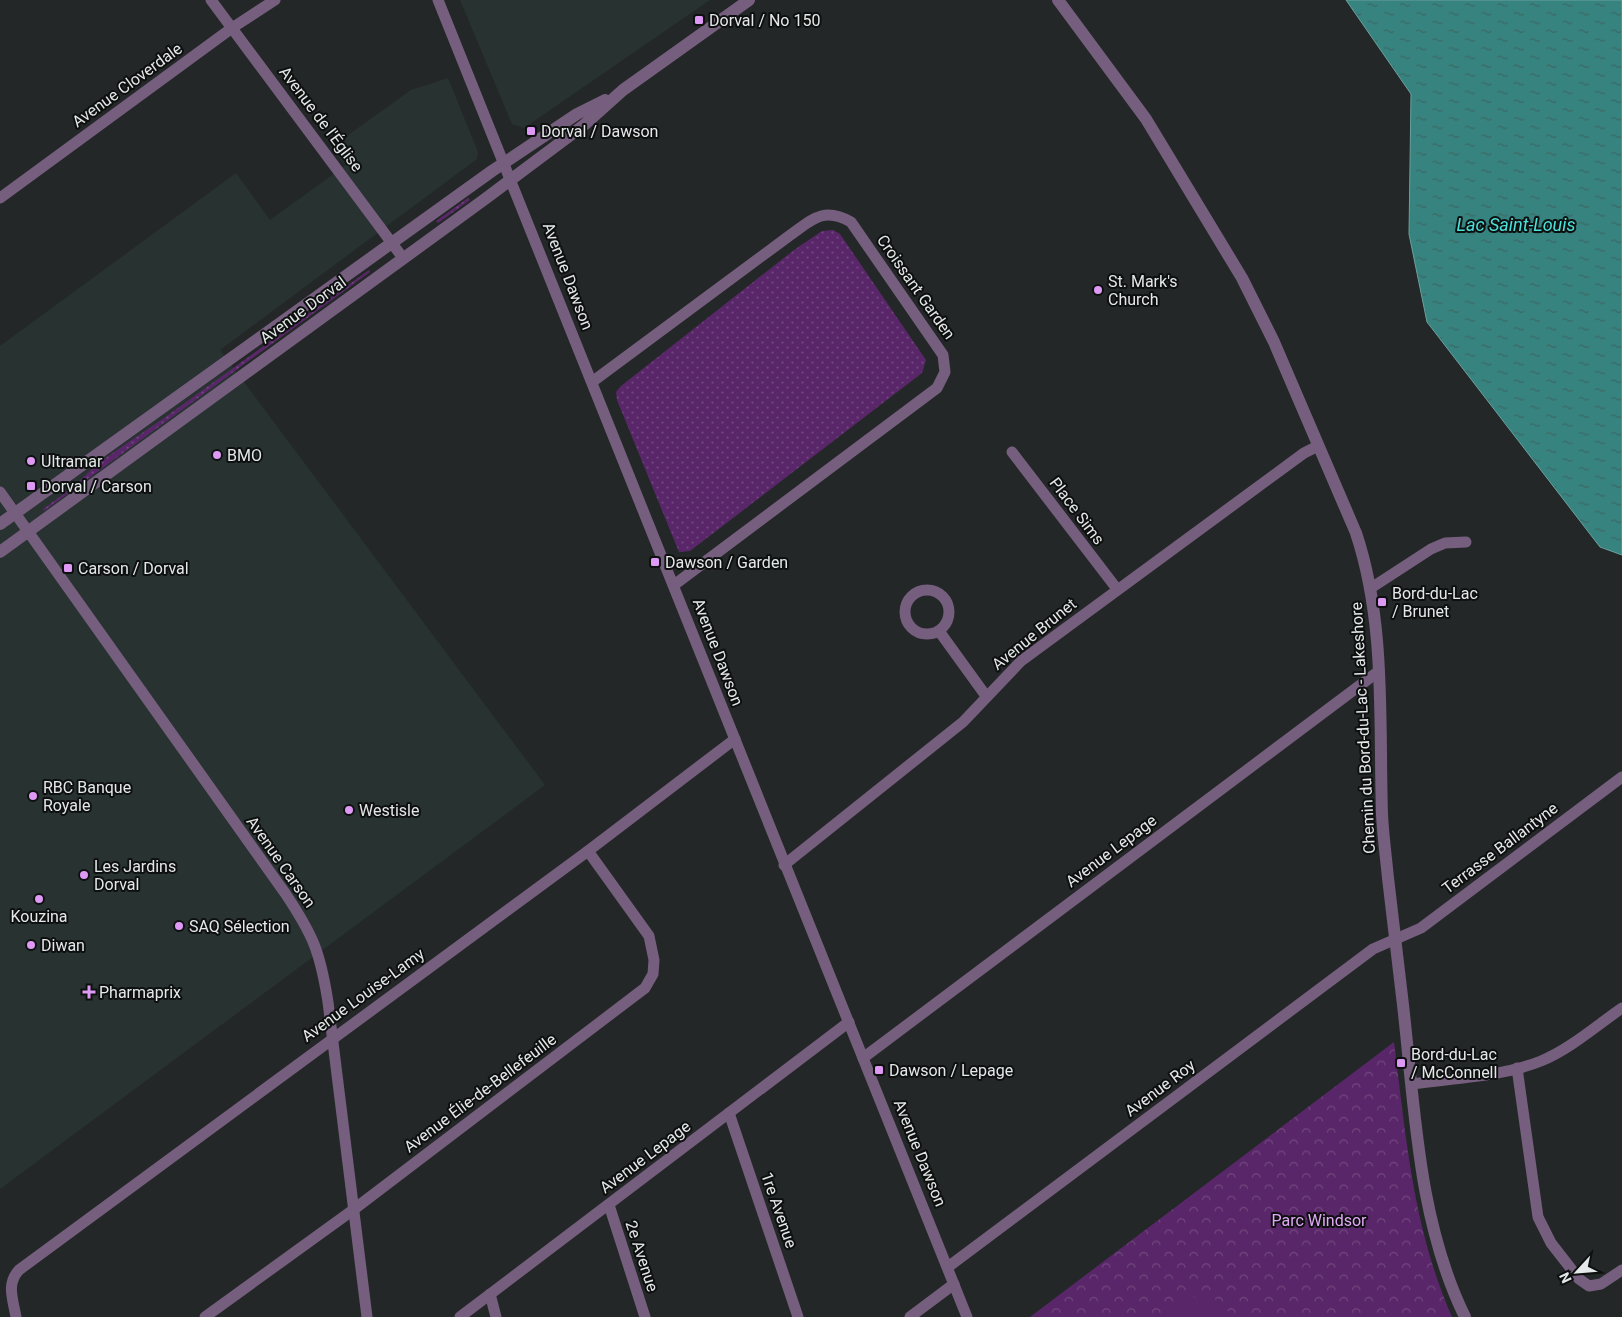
<svg xmlns="http://www.w3.org/2000/svg" width="1622" height="1317" font-family="Roboto,sans-serif">
<style>
.built{fill:#273231}
.grass{fill:url(#grass-dots)}
.park{fill:url(#park-crowns)}
.pitch{fill:#592769}
.water{fill:url(#water-ripples);stroke:#6aa19e}
.lines{fill:none;stroke-linecap:round;stroke-linejoin:round}
.minor{stroke:#765e7e;stroke-width:11}
.tertiary{stroke:#765e7e;stroke-width:12}
.poi-dot{fill:#dd99f4;stroke:#0e1010;stroke-width:2}
.labels{text-anchor:middle;dominant-baseline:central;stroke-width:4;stroke-linejoin:round;paint-order:stroke}
.poi-label{font-size:16px;fill:#e5e8e8;stroke:#0e1010;text-anchor:start}
.street-label{font-size:16px;fill:#e5e8e8;stroke:#0e1010}
.park-label{font-size:16px;fill:#e3a8f7;stroke:#0e1010}
.water-label{font-size:18px;font-style:italic;fill:#4ae1da;stroke:#0e1010}
</style>
<defs>
<pattern id="grass-dots" width="8" height="8" patternUnits="userSpaceOnUse" patternTransform="scale(1.25)"><rect width="8" height="8" fill="#592769"/><path d="M2 2h.1M6 6h.1" fill="none" stroke="#71467e" stroke-width="1.8" stroke-linecap="round"/></pattern>
<pattern id="park-crowns" width="20" height="18" patternUnits="userSpaceOnUse" patternTransform="scale(1.25)"><rect width="20" height="18" fill="#592769"/><path d="M2 6a3 3 0 1 1 6 0M12 15a3 3 0 1 1 6 0" fill="none" stroke="#71467e"/></pattern>
<pattern id="water-ripples" width="26" height="14" patternUnits="userSpaceOnUse" patternTransform="scale(1.25)"><rect width="26" height="14" fill="#36837f"/><path d="M2 4q2-2 4 0t4 0M15 11q2-2 4 0t4 0" fill="none" stroke="#3d6865"/></pattern>
</defs>
<rect width="100%" height="100%" fill="#242727"/>
<g class="built">
<polygon points="460,0 710,0 524,128 512,124"/>
<polygon points="448,78 478,152 477,159 220,350 545,785 0,1189 0,346 236,173 270,220 346,165 330,148 411,90"/>
</g>
<g class="grass">
<polygon points="468,198 470,200 438,223 436,221"/>
<polygon points="833,230 840,234 926,360 922,373 690,551 679,552 617,400 616,392 621,386 794,250 822,231"/>
<polygon points="369,270 370,272 44,511 43,509 73,487 98,463 164,418"/>
</g>
<path class="park" d="M1394,1042C1406,1137 1413,1228 1452,1317H1030Z"/>
<polygon class="pitch" points="1183,1296 1220,1300 1232,1317 1158,1317"/>
<polygon class="water" points="1346,0 1622,0 1622,555 1600,547 1427,322 1409,234 1411,94"/>
<g class="lines">
<g class="minor">
<polyline points="211,0 403,258"/>
<polyline points="438,0 967,1317"/>
<polyline points="0,198 232,28 275,0"/>
<path d="M592,382L789,236C812,220 823,206 851,222L943,355L945,372L937,388L674,585"/>
<polyline points="1012,452 1117,589"/>
<path d="M0,492L285,893C313,935 320,951 328,1002L367,1317"/>
<polyline points="1371,588 1431,549 1445,543 1466,542"/>
<circle cx="927" cy="612" r="22"/>
<polyline points="939,631 986,696"/>
<polyline points="784,865 963,722 1021,661 1304,453 1318,446"/>
<polyline points="863,1058 1379,671"/>
<polyline points="1517,1068 1538,1217 1551,1243 1579,1279 1589,1286 1601,1284 1622,1270"/>
<path d="M1412,1084C1454,1078 1501,1077 1541,1061C1570,1049 1596,1026 1622,1008"/>
<polyline points="729,1113 798,1317"/>
<polyline points="609,1205 645,1317"/>
<polyline points="948,1267 1373,949 1421,928 1622,777"/>
<polyline points="490,1294 496,1317"/>
<path d="M16,1317C13,1299 6,1284 19,1270L588,851L735,739"/>
<polyline points="205,1317 353,1210 645,988 653,974 654,960 649,936 588,851"/>
<polyline points="460,1317 849,1022"/>
<polyline points="910,1317 954,1284"/>
</g>
<g class="tertiary">
<path d="M1058,0L1146,119L1242,278L1274,342L1356,533C1386,623 1379,720 1382,814C1383,835 1386,857 1388,878C1393,920 1398,963 1403,1005C1415,1110 1418,1221 1465,1317"/>
<polyline points="0,524 492,171 577,114 605,100"/>
<polyline points="0,552 485,199 584,125 623,90 749,0"/>
</g>
</g>
<g class="poi-dot">
<rect x="694" y="15" width="10" height="10" rx="2.5"/>
<rect x="526" y="126" width="10" height="10" rx="2.5"/>
<circle cx="1098" cy="290" r="5"/>
<circle cx="217" cy="455" r="5"/>
<circle cx="31" cy="461" r="5"/>
<rect x="26" y="481" width="10" height="10" rx="2.5"/>
<rect x="650" y="557" width="10" height="10" rx="2.5"/>
<rect x="63" y="563" width="10" height="10" rx="2.5"/>
<rect x="1377" y="597" width="10" height="10" rx="2.5"/>
<circle cx="33" cy="796" r="5"/>
<circle cx="349" cy="810" r="5"/>
<circle cx="84" cy="875" r="5"/>
<circle cx="39" cy="899" r="5"/>
<circle cx="179" cy="926" r="5"/>
<circle cx="31" cy="945" r="5"/>
<path d="M86.5 984.5h5v5h5v5h-5v5h-5v-5h-5v-5h5z"/>
<rect x="1396" y="1058" width="10" height="10" rx="2.5"/>
<rect x="874" y="1065" width="10" height="10" rx="2.5"/>
</g>
<g class="labels">
<g class="poi-label">
<text x="709" y="20">Dorval / No 150</text>
<text x="541" y="131">Dorval / Dawson</text>
<text x="1108" y="281">St. Mark's<tspan x="1108" dy="18">Church</tspan></text>
<text x="227" y="455">BMO</text>
<text x="41" y="461">Ultramar</text>
<text x="41" y="486">Dorval / Carson</text>
<text x="665" y="562">Dawson / Garden</text>
<text x="78" y="568">Carson / Dorval</text>
<text x="1392" y="593">Bord-du-Lac<tspan x="1392" dy="18">/ Brunet</tspan></text>
<text x="43" y="787">RBC Banque<tspan x="43" dy="18">Royale</tspan></text>
<text x="359" y="810">Westisle</text>
<text x="94" y="866">Les Jardins<tspan x="94" dy="18">Dorval</tspan></text>
<text x="39" y="916" text-anchor="middle">Kouzina</text>
<text x="189" y="926">SAQ Sélection</text>
<text x="41" y="945">Diwan</text>
<text x="99" y="992">Pharmaprix</text>
<text x="1411" y="1054">Bord-du-Lac<tspan x="1411" dy="18">/ McConnell</tspan></text>
<text x="889" y="1070">Dawson / Lepage</text>
</g>
<g class="street-label">
<text transform="translate(127 85) rotate(-36)">Avenue Cloverdale</text>
<text transform="translate(321 119) rotate(53)">Avenue de l'Église</text>
<text transform="translate(568 276) rotate(69)">Avenue Dawson</text>
<text transform="translate(916 287) rotate(55)">Croissant Garden</text>
<text transform="translate(303 310) rotate(-36)">Avenue Dorval</text>
<text transform="translate(1077 511) rotate(53)">Place Sims</text>
<text transform="translate(1034 634) rotate(-39)">Avenue Brunet</text>
<text transform="translate(718 652) rotate(69)">Avenue Dawson</text>
<text transform="translate(1363 728) rotate(-93)">Chemin du Bord-du-Lac - Lakeshore</text>
<text transform="translate(1500 848) rotate(-37)">Terrasse Ballantyne</text>
<text transform="translate(1111 851) rotate(-37)">Avenue Lepage</text>
<text transform="translate(281 862) rotate(55)">Avenue Carson</text>
<text transform="translate(363 995) rotate(-36)">Avenue Louise-Lamy</text>
<text transform="translate(1160 1088) rotate(-37)">Avenue Roy</text>
<text transform="translate(480 1093) rotate(-37)">Avenue Élie-de-Bellefeuille</text>
<text transform="translate(920 1153) rotate(68)">Avenue Dawson</text>
<text transform="translate(645 1157) rotate(-37)">Avenue Lepage</text>
<text transform="translate(779 1210) rotate(71)">1re Avenue</text>
<text transform="translate(642 1256) rotate(72)">2e Avenue</text>
</g>
<g class="park-label">
<text x="1319" y="1220">Parc Windsor</text>
</g>
<g class="water-label">
<text x="1516" y="224">Lac Saint-Louis</text>
</g>
</g>
<g transform="translate(1577 1272) rotate(244)" stroke="#0e1010" stroke-width="4" paint-order="stroke">
<path d="M0-4L9 19L0 12L-9 19Z" fill="#e5e8e8"/>
<text y="-8" font-size="14" font-weight="bold" text-anchor="middle" fill="#e5e8e8">N</text>
</g>
</svg>
